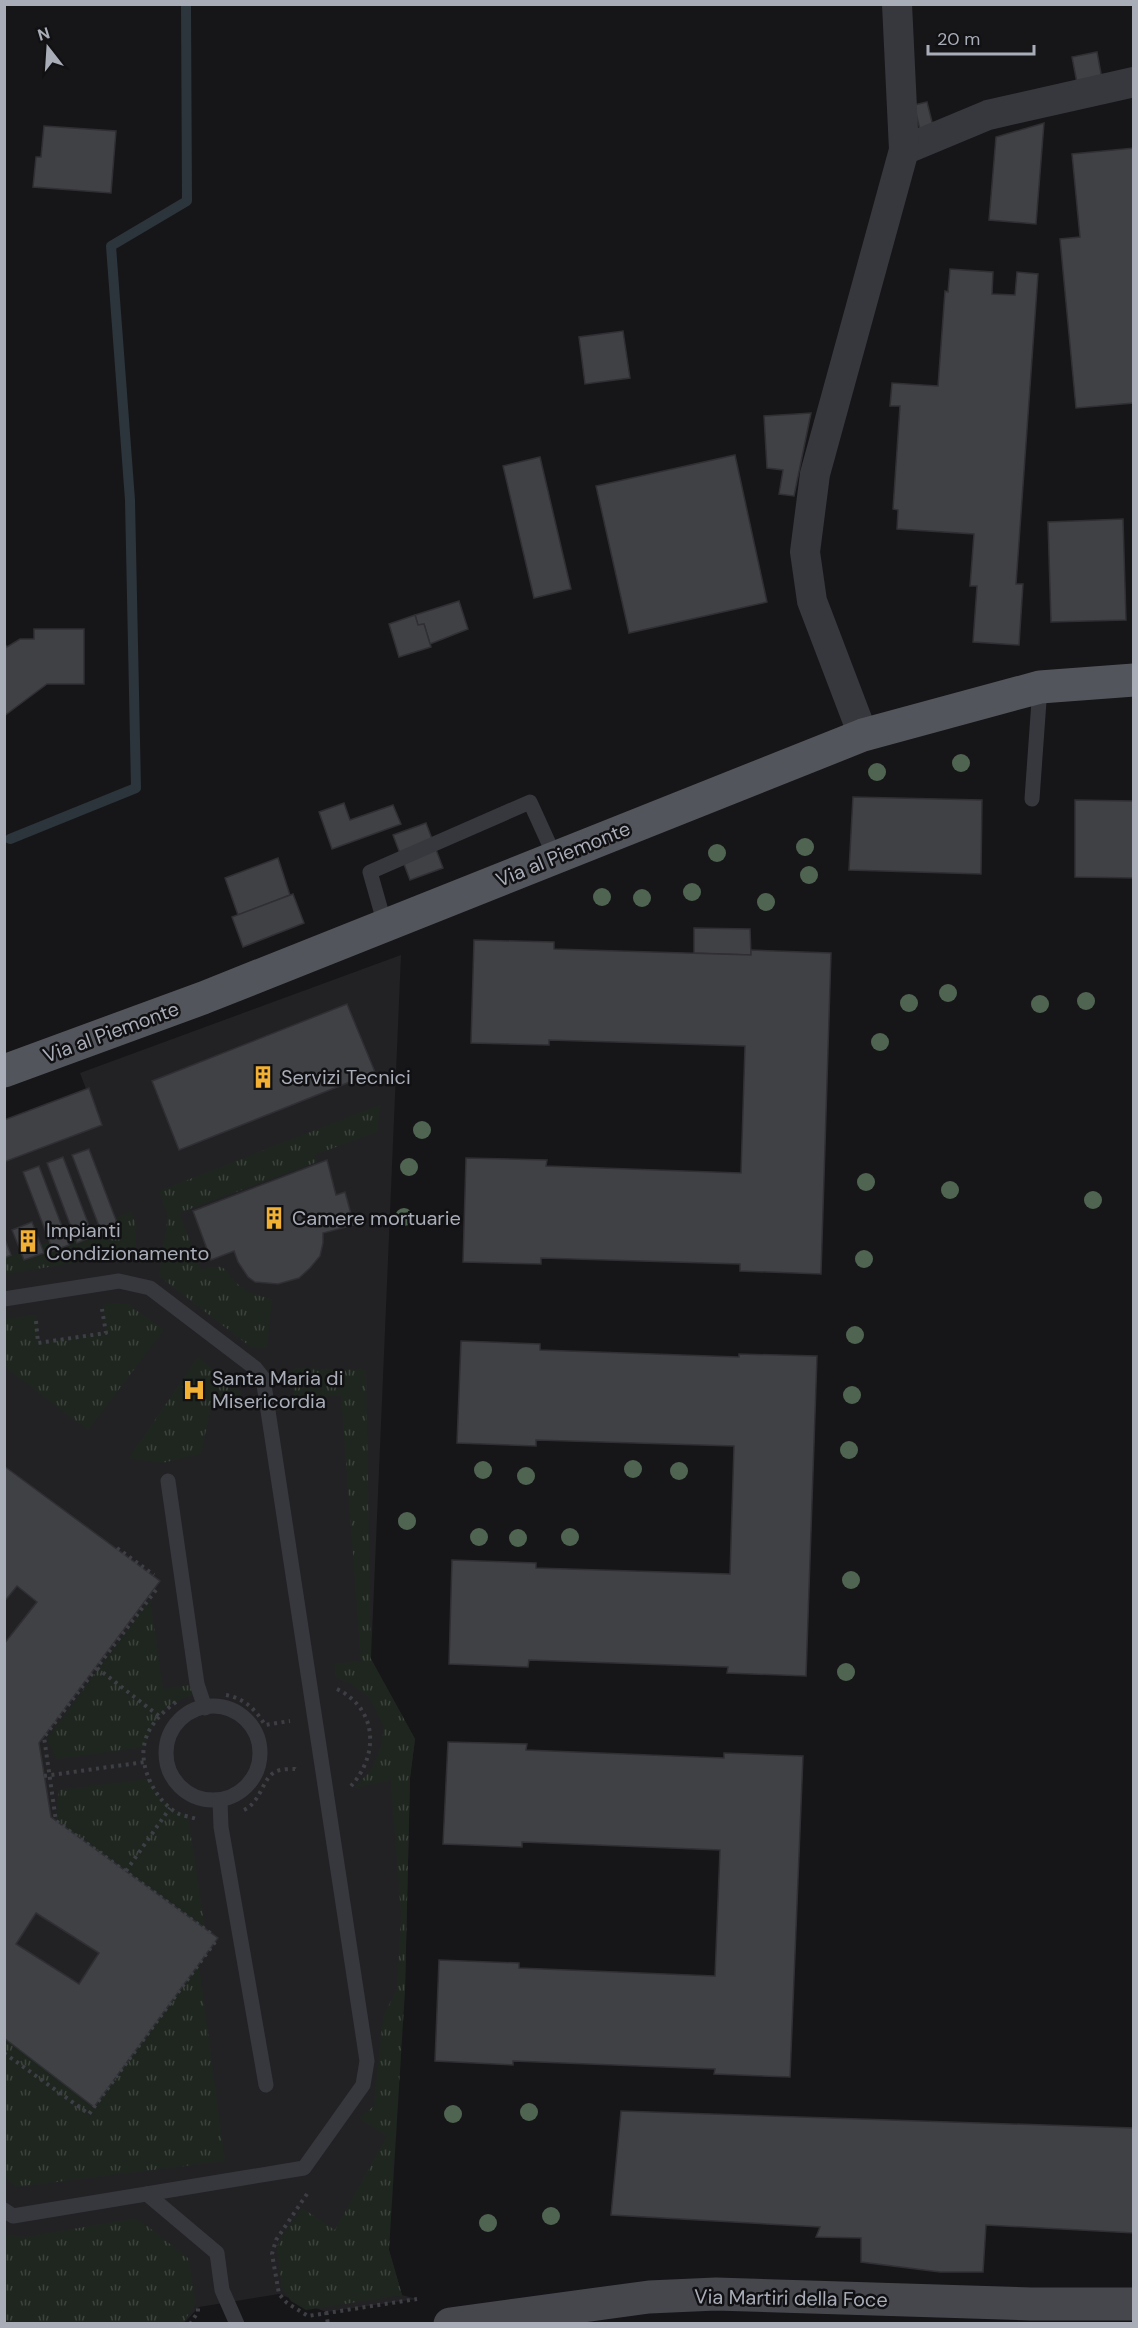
<svg xmlns="http://www.w3.org/2000/svg" width="1138" height="2328" font-family="'DM Sans',sans-serif">
<style>
.built{fill:#222225}
.grass{fill:url(#grass-tufts)}
.lines{fill:none;stroke-linecap:round;stroke-linejoin:round}
.stream{stroke:#2c353c;stroke-width:10}
.building{fill:#404145;stroke:#303034;stroke-width:1.5;fill-rule:evenodd}
.path{stroke:#3d3f44;stroke-width:4;stroke-dasharray:3 4.5;stroke-linecap:butt}
.lane{stroke:#37383d;stroke-width:15}
.street{stroke:#37383d;stroke-width:30}
.secondary{stroke:#45474d;stroke-width:33}
.primary{stroke:#53555c;stroke-width:33}
.tree{fill:#506452}
.labels{text-anchor:middle;dominant-baseline:central;stroke-width:5;stroke-linejoin:round;paint-order:stroke}
.street-label{font-size:20px;fill:#a8adb8;stroke:#111113}
.poi-label{font-size:20px;fill:#a8adb8;stroke:#111113;text-anchor:start}
</style>
<defs>
<pattern id="grass-tufts" width="24" height="20" patternUnits="userSpaceOnUse" patternTransform="scale(1.5)"><rect width="24" height="20" fill="#1e261f"/><path d="M3 7l-1-3M5 7V3M7 7l1-3M15 17l-1-3M17 17v-4M19 17l1-3" fill="none" stroke="#3c433d"/></pattern>
</defs>
<rect width="100%" height="100%" fill="#161618"/>
<polygon class="built" points="401,955 371,1659 415,1739 410,1778 405,1990 393,2136 389,2250 402,2295 417,2299 326,2312 279,2294 199,2307 184,2323 5,2324 5,1122 86,1089 80,1073"/>
<g class="grass">
<path d="M380,1105L377,1132L314,1155L317,1162L179,1213L201,1270C230,1262 221,1270 240,1286C249,1294 261,1296 272,1299L267,1348H252L159,1276L168,1216L159,1191Z"/>
<polygon points="131,1212 135,1222 136,1253 5,1274 5,1258"/>
<polygon points="121,1303 129,1305 164,1330 88,1430 5,1367 5,1319 36,1315 39,1343 106,1333 102,1305"/>
<polygon points="198,1357 240,1391 243,1401 211,1406 201,1454 162,1463 129,1458"/>
<polygon points="296,1368 366,1370 371,1659 415,1739 410,1778 405,1990 389,2250 402,2295 306,2310 291,2301 282,2288 277,2247 281,2237 302,2208 335,2230 387,2136 359,2118 374,2106 383,2017 397,1989 401,1915 391,1780 354,1788 372,1769 381,1747 384,1727 369,1697 351,1684 336,1677 334,1664 361,1661 341,1395 294,1401 292,1370"/>
<path d="M150,1599L163,1689L197,1684L198,1694C165,1701 155,1717 144,1747L57,1759L47,1739Z"/>
<path d="M149,1779C157,1798 170,1808 188,1817L205,1929L56,1821L59,1790Z"/>
<polygon points="199,1965 225,2161 16,2187 5,2177 4,2038 94,2107"/>
<polygon points="132,2219 142,2222 188,2258 196,2303 183,2323 5,2323 5,2235 25,2237"/>
</g>
<g class="lines">
<polyline class="stream" points="10,839 136,788 130,500 111,246 187,201 186,4"/>
</g>
<g class="building">
<polygon points="1097,52 1102,79 1077,83 1072,57"/>
<polygon points="927,102 933,126 920,130 914,105"/>
<polygon points="1044,123 1036,224 989,220 996,137"/>
<polygon points="44,126 116,131 111,193 33,187 36,157 41,157"/>
<polygon points="1134,148 1134,403 1076,408 1060,239 1080,237 1072,154"/>
<polygon points="950,269 993,272 992,294 1015,295 1017,272 1038,274 1016,584 1023,584 1019,645 973,642 977,586 970,586 974,534 897,529 898,510 893,509 900,406 890,406 892,383 938,386 945,291 948,292"/>
<polygon points="623,331 630,378 585,384 579,337"/>
<polygon points="811,413 794,496 779,494 783,470 767,468 764,416"/>
<polygon points="735,455 767,602 629,633 596,486"/>
<polygon points="540,457 571,589 534,598 503,466"/>
<polygon points="1123,519 1126,620 1051,622 1048,522"/>
<polygon points="459,601 468,629 430,644 424,624 418,625 415,615"/>
<polygon points="415,615 418,625 424,624 431,647 399,657 389,624"/>
<polygon points="34,629 84,629 84,684 47,684 4,716 4,643 7,647 20,639 34,639"/>
<polygon points="853,797 982,800 981,874 849,870"/>
<polygon points="1075,800 1134,801 1134,878 1075,877"/>
<polygon points="344,803 350,820 393,805 401,824 332,849 319,812"/>
<polygon points="426,823 443,868 410,880 393,835"/>
<polygon points="278,858 290,895 238,915 225,878"/>
<polygon points="293,894 304,923 243,947 232,917"/>
<polygon points="694,928 750,929 751,955 694,953"/>
<polygon points="474,940 554,942 554,949 751,955 751,950 831,953 821,1274 740,1271 740,1264 541,1258 541,1264 463,1262 466,1158 547,1160 546,1166 741,1173 745,1046 549,1040 549,1045 471,1043"/>
<polygon points="347,1004 375,1072 179,1150 152,1081"/>
<polygon points="89,1088 102,1125 4,1162 4,1120"/>
<polygon points="89,1149 119,1228 102,1234 72,1155"/>
<polygon points="63,1157 93,1236 77,1243 47,1163"/>
<polygon points="327,1160 336,1195 345,1192 354,1225 323,1233 323,1243 320,1256 310,1268 299,1278 278,1284 255,1282 248,1277 238,1262 234,1251 211,1260 193,1211"/>
<polygon points="39,1166 69,1245 53,1251 23,1172"/>
<polygon points="32,1222 44,1253 24,1260 12,1230"/>
<polygon points="4,1237 11,1255 4,1258"/>
<polygon points="461,1341 540,1344 540,1350 739,1357 739,1354 817,1356 806,1676 727,1673 728,1667 529,1660 528,1667 449,1664 452,1560 536,1563 536,1568 730,1574 734,1446 536,1440 536,1446 457,1443"/>
<path d="M4,1466L160,1581L39,1743L51,1817L218,1938L94,2107L4,2038V1644L37,1602L17,1586L4,1602ZM36,1913L99,1953L79,1984L16,1944Z"/>
<polygon points="448,1742 527,1744 526,1750 724,1758 724,1753 803,1756 790,2077 714,2074 715,2069 513,2061 513,2065 435,2061 439,1960 519,1963 519,1968 715,1976 720,1850 522,1842 522,1847 443,1844"/>
<polygon points="621,2111 1134,2128 1134,2233 986,2225 983,2272 940,2272 861,2262 861,2238 816,2237 820,2227 611,2215"/>
</g>
<g class="lines">
<g class="path">
<polyline points="36,1321 38,1343 106,1333 102,1309"/>
<polyline points="117,1548 154,1575"/>
<polyline points="156,1590 44,1737 56,1821 213,1935"/>
<polyline points="97,1668 159,1716"/>
<path d="M337,1689C378,1709 379,1755 351,1786"/>
<path d="M226,1695C244,1698 256,1710 265,1725L290,1721"/>
<path d="M176,1702C161,1713 147,1727 144,1746C140,1770 157,1803 179,1814C184,1816 191,1817 197,1819"/>
<polyline points="44,1776 145,1762"/>
<path d="M244,1810C261,1802 262,1779 275,1772C280,1769 289,1769 295,1769L297,1771"/>
<polyline points="126,1871 170,1808"/>
<polyline points="4,2053 89,2114 215,1942"/>
<polyline points="307,2194 276,2240 272,2254 279,2294 287,2303 308,2316 417,2299"/>
<polyline points="326,2312 328,2324"/>
<polyline points="190,2324 198,2312 198,2306"/>
</g>
<g class="lane">
<polyline points="1032,799 1040,687"/>
<polyline points="385,925 370,872 530,802 555,857"/>
<polyline points="4,1299 119,1281 150,1288 255,1368 263,1378 367,2061 363,2085 304,2168 13,2216 4,2210"/>
<polyline points="168,1481 197,1684 205,1708"/>
<circle cx="213" cy="1753" r="47"/>
<polyline points="220,1801 221,1827 266,2085"/>
<polyline points="147,2194 217,2253 222,2290 237,2324"/>
</g>
<g class="street">
<polyline points="904,150 988,115 1134,82"/>
<polyline points="863,735 812,601 805,552 815,474 904,150 897,4"/>
</g>
<polyline class="secondary" points="450,2324 649,2297 716,2294 1031,2304 1134,2304"/>
<polyline class="primary" points="4,1071 203,998 863,735 1040,687 1134,680"/>
</g>
<g class="tree">
<circle cx="961" cy="763" r="9"/>
<circle cx="877" cy="772" r="9"/>
<circle cx="805" cy="847" r="9"/>
<circle cx="717" cy="853" r="9"/>
<circle cx="809" cy="875" r="9"/>
<circle cx="692" cy="892" r="9"/>
<circle cx="602" cy="897" r="9"/>
<circle cx="642" cy="898" r="9"/>
<circle cx="766" cy="902" r="9"/>
<circle cx="948" cy="993" r="9"/>
<circle cx="1086" cy="1001" r="9"/>
<circle cx="909" cy="1003" r="9"/>
<circle cx="1040" cy="1004" r="9"/>
<circle cx="880" cy="1042" r="9"/>
<circle cx="422" cy="1130" r="9"/>
<circle cx="409" cy="1167" r="9"/>
<circle cx="866" cy="1182" r="9"/>
<circle cx="950" cy="1190" r="9"/>
<circle cx="1093" cy="1200" r="9"/>
<circle cx="404" cy="1217" r="9"/>
<circle cx="864" cy="1259" r="9"/>
<circle cx="855" cy="1335" r="9"/>
<circle cx="852" cy="1395" r="9"/>
<circle cx="849" cy="1450" r="9"/>
<circle cx="633" cy="1469" r="9"/>
<circle cx="483" cy="1470" r="9"/>
<circle cx="679" cy="1471" r="9"/>
<circle cx="526" cy="1476" r="9"/>
<circle cx="407" cy="1521" r="9"/>
<circle cx="479" cy="1537" r="9"/>
<circle cx="570" cy="1537" r="9"/>
<circle cx="518" cy="1538" r="9"/>
<circle cx="851" cy="1580" r="9"/>
<circle cx="846" cy="1672" r="9"/>
<circle cx="529" cy="2112" r="9"/>
<circle cx="453" cy="2114" r="9"/>
<circle cx="551" cy="2216" r="9"/>
<circle cx="488" cy="2223" r="9"/>
</g>
<defs>
<g id="building-bare" transform="scale(1.8)"><path d="M-4-6H4V6H1V3H-1V6H-4ZM-2.5-4.3h1.7v1.8h-1.7ZM.8-4.3h1.7v1.8H.8ZM-2.5-1h1.7V.8h-1.7ZM.8-1h1.7V.8H.8Z" fill="#f2b134" stroke="#111113" stroke-width="2.5" paint-order="stroke"/></g>
<g id="hospital-bare" transform="scale(1.8)"><path d="M-5-5h3v3.5h4V-5h3V5h-3V1.5h-4V5h-3Z" fill="#f2b134" stroke="#111113" stroke-width="2.5" paint-order="stroke"/></g>
</defs>
<g fill-rule="evenodd">
<use href="#building-bare" x="263" y="1077"/>
<use href="#building-bare" x="274" y="1218"/>
<use href="#building-bare" x="28" y="1241"/>
<use href="#hospital-bare" x="194" y="1390"/>
</g>
<g class="labels">
<g class="street-label">
<text transform="translate(563 854) rotate(-22)">Via al Piemonte</text>
<text transform="translate(111 1032) rotate(-20)">Via al Piemonte</text>
<text transform="translate(791 2298) rotate(1)">Via Martiri della Foce</text>
</g>
<g class="poi-label">
<text x="281" y="1077">Servizi Tecnici</text>
<text x="292" y="1218">Camere mortuarie</text>
<text x="46" y="1230">Impianti<tspan x="46" dy="23">Condizionamento</tspan></text>
<text x="212" y="1378">Santa Maria di<tspan x="212" dy="23">Misericordia</tspan></text>
</g>
</g>
<rect width="1138" height="2328" fill="none" stroke="#a8adb8" stroke-width="12"/>
<g transform="translate(48 48) rotate(343)" stroke="#111113" stroke-width="4.5" paint-order="stroke">
<path d="M0-4.5L10 22L0 15L-10 22Z" fill="#a8adb8"/>
<text y="-9" font-size="16" font-weight="bold" text-anchor="middle" fill="#a8adb8">N</text>
</g>
<path d="M928 45v9h106v-9" fill="none" stroke="#a8adb8" stroke-width="3"/>
<text x="937" y="45" font-size="18" fill="#a8adb8" stroke="#111113" stroke-width="4.5" paint-order="stroke">20 m</text>
</svg>
